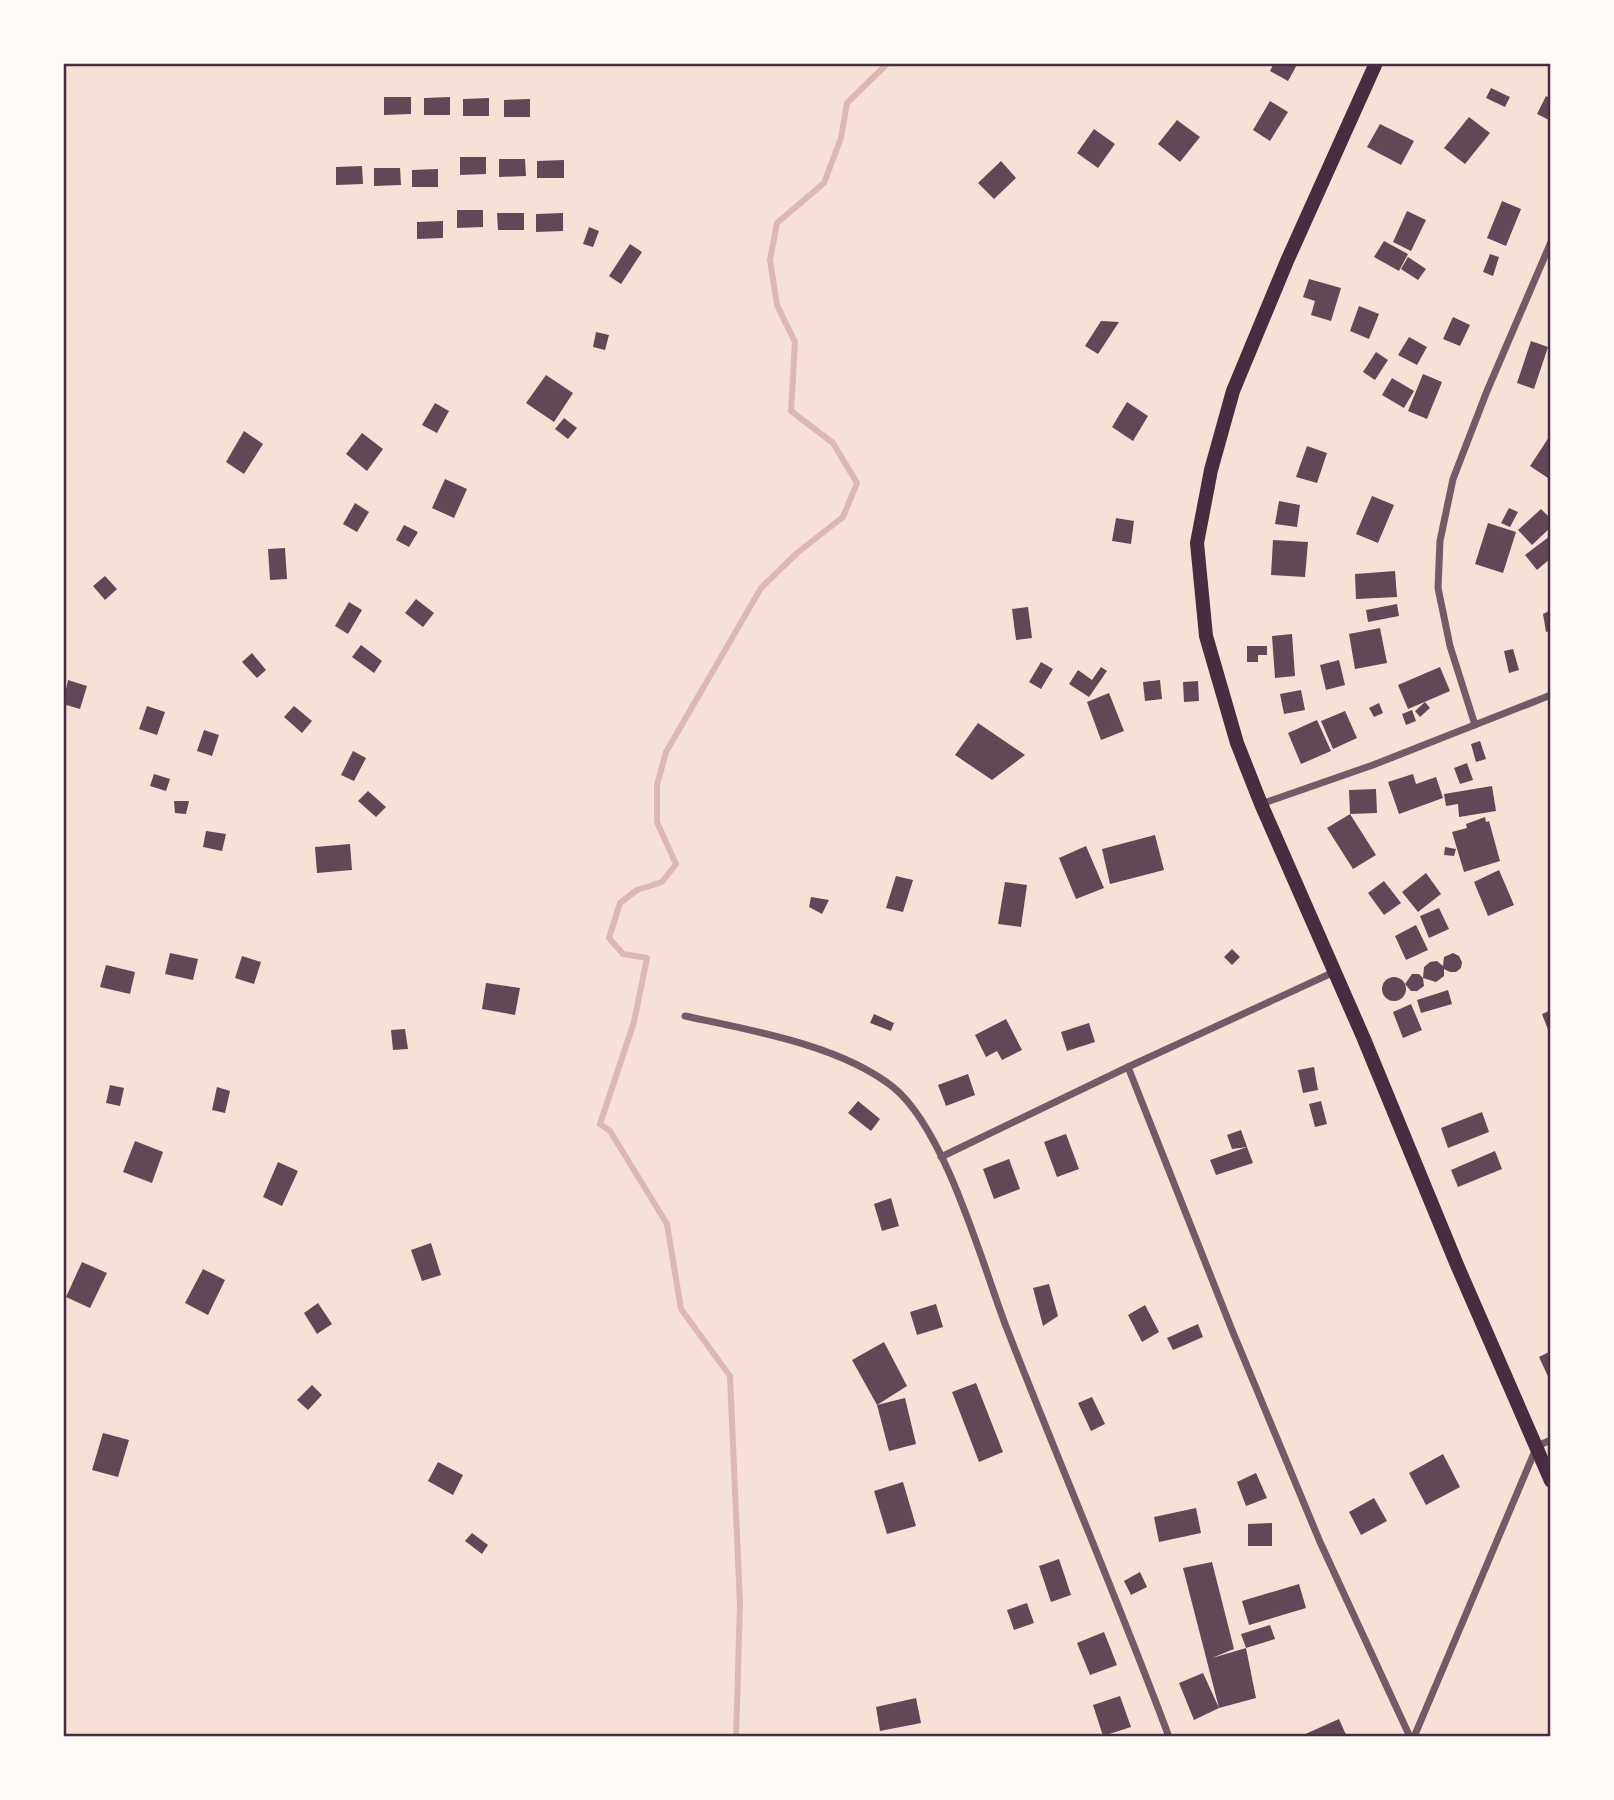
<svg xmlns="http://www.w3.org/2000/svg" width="1614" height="1800" font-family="'Source Serif 4',serif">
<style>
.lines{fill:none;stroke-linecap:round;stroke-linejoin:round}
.stream{stroke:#dcb8b0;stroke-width:6}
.building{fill:#644757}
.minor{stroke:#755966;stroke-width:7}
.primary{stroke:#4a2c40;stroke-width:14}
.neatline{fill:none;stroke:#4a2c40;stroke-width:2.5}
</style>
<rect width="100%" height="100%" fill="#f7e1d7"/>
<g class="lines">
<polyline class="stream" points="736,1737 740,1604 730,1376 681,1309 667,1224 610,1131 600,1124 634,1022 647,958 623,954 609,938 620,903 637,890 662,882 676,864 657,822 657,785 666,752 761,588 797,553 843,517 857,483 833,443 791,411 795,342 777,305 770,260 777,223 824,183 841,138 847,103 888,63"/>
</g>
<g class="building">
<polygon points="1274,63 1298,63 1288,81 1270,71"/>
<polygon points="1491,88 1510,97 1505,107 1486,98"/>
<polygon points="1546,96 1551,99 1551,121 1537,114"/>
<polygon points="384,97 411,97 411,114 384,115"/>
<polygon points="450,97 450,115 424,115 424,98"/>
<polygon points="489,98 489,116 463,116 463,99"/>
<polygon points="530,99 530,117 504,117 504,100"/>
<polygon points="1270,101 1288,112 1270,141 1253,130"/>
<polygon points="1469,117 1490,133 1465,164 1444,148"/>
<polygon points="1177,120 1200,137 1180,162 1158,144"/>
<polygon points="1380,124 1414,141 1401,165 1367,147"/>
<polygon points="1094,129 1115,144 1098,168 1077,153"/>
<polygon points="460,157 486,157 486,174 460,175"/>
<polygon points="499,159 525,159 526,176 499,177"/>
<polygon points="564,160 564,178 537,178 537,161"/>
<polygon points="1001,161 1016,178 994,199 978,183"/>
<polygon points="362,166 363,184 336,185 336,167"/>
<polygon points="374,168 400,168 401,185 374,186"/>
<polygon points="438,169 438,187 412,187 412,170"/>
<polygon points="1502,201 1521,209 1506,246 1487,238"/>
<polygon points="457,210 483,210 483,227 457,228"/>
<polygon points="1407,211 1426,220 1411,251 1393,242"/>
<polygon points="497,213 524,213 524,230 498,230"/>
<polygon points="563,213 563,231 536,232 536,214"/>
<polygon points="443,221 443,238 417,239 417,222"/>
<polygon points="589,227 599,231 593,247 583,244"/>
<polygon points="1384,241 1408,254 1399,271 1374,257"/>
<polygon points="630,244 642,252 621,284 609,276"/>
<polygon points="1490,254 1499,257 1493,276 1483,272"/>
<polygon points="1408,257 1426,269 1418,280 1401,269"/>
<polygon points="1309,279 1341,288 1331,321 1311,315 1315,301 1303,297"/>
<polygon points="1359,306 1379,314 1369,339 1350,331"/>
<polygon points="1453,317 1470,325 1460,346 1443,339"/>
<polygon points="1101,321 1119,322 1098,354 1085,346"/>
<polygon points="596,332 609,335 605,350 593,347"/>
<polygon points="1409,337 1427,347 1417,365 1398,355"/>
<polygon points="1531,341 1548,347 1534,389 1517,383"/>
<polygon points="1376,352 1388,360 1375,380 1363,372"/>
<polygon points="1423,374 1442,382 1427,419 1408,411"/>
<polygon points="546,375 573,393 554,422 526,403"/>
<polygon points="1392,378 1414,391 1404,408 1382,395"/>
<polygon points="1127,402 1148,416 1133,441 1112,427"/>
<polygon points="435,403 449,411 437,433 422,425"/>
<polygon points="564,418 577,428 568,439 555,429"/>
<polygon points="244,431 263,444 244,474 226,462"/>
<polygon points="362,433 383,449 367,471 346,454"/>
<polygon points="1551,434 1551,480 1530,466"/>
<polygon points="1307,446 1327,453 1317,483 1296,477"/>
<polygon points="445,479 467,489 454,518 432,508"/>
<polygon points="1372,496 1394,505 1378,543 1356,534"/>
<polygon points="1279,501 1300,505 1297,527 1275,524"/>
<polygon points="355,503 369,512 357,532 343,524"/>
<polygon points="1509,508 1518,512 1510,527 1501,523"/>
<polygon points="1541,509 1551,519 1551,527 1532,545 1518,530"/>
<polygon points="1116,518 1134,521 1131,544 1112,541"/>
<polygon points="1488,523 1516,532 1503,573 1475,564"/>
<polygon points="404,525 418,532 409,547 396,540"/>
<polygon points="1550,536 1551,558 1537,570 1525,555"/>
<polygon points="1273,540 1308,542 1305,577 1271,575"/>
<polygon points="285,548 287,579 270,580 268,549"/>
<polygon points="1395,571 1397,597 1356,599 1355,574"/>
<polygon points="105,576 117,589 105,600 93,586"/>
<polygon points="416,599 434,613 423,627 405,613"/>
<polygon points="349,602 362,610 348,634 335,626"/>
<polygon points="1397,604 1399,616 1368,622 1366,610"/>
<polygon points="1028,607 1032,638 1016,640 1012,609"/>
<polygon points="1551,610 1551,630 1546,632 1543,614"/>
<polygon points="1380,628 1387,663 1355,669 1349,634"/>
<polygon points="1292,634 1295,676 1275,678 1272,636"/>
<polygon points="361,645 382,661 374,673 352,657"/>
<polygon points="1247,646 1267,646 1267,655 1258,655 1258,662 1247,662"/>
<polygon points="1513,649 1519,670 1509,673 1504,651"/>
<polygon points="252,653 266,670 257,678 242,662"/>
<polygon points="1339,660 1345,685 1326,690 1320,665"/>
<polygon points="1041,662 1053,669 1041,689 1029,682"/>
<polygon points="1101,667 1107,671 1089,697 1069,684 1078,670 1092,680"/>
<polygon points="1440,667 1450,691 1408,709 1398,685"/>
<polygon points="68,680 87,686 80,709 63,704"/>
<polygon points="1160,680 1162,699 1145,701 1143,682"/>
<polygon points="1198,681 1199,701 1184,702 1183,682"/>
<polygon points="1301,690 1305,710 1284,714 1280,694"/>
<polygon points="1109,693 1124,731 1101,740 1087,702"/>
<polygon points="1425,702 1430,708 1420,717 1415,711"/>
<polygon points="1379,703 1383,713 1374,717 1369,708"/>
<polygon points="147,706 165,712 157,735 139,729"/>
<polygon points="294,706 312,721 302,733 284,717"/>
<polygon points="1412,710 1416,721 1406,725 1402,714"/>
<polygon points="1345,711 1357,738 1333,749 1321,721"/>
<polygon points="1317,720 1331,751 1301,764 1288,733"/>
<polygon points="978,723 1025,755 992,780 955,755"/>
<polygon points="204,730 219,735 212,756 197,751"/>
<polygon points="1480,741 1486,759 1476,762 1471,744"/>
<polygon points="353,751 366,758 354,781 341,775"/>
<polygon points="1467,763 1473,780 1460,784 1454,768"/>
<polygon points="154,774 170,779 166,791 150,786"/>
<polygon points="1413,774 1416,784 1436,777 1443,798 1399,814 1388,782"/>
<polygon points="1492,786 1496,811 1459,817 1458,804 1446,806 1444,794"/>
<polygon points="1376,789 1377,813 1350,814 1376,855 1353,869 1327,828 1350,814 1349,790"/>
<polygon points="368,791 386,807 376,817 358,801"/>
<polygon points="174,801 189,801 186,814 175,813"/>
<polygon points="1485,817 1486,822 1489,821 1500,861 1464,872 1452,832 1467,828 1466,824"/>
<polygon points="206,831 226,834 222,851 203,847"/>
<polygon points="1155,835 1164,870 1110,884 1102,849"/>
<polygon points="350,844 352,870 317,873 315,847"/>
<polygon points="1086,846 1104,888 1076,899 1059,858"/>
<polygon points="1445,847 1456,849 1454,856 1444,855"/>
<polygon points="1499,870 1514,905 1488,916 1474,882"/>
<polygon points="1426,873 1441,894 1418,912 1402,892"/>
<polygon points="896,876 913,880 903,912 886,908"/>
<polygon points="1384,881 1401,903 1384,915 1368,893"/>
<polygon points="1005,882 1027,885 1021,927 998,924"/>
<polygon points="811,897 829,900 822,914 809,907"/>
<polygon points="1439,908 1449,929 1429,938 1420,916"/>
<polygon points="1416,925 1428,950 1406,960 1395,936"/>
<polygon points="1232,949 1240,957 1232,965 1224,957"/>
<polygon points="170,953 198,959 193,980 165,974"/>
<polygon points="1453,953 1459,956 1462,962 1461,968 1456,972 1450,972 1444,969 1444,976 1436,982 1423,978 1424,986 1417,991 1411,991 1405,984 1412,974 1419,974 1423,978 1424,967 1430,962 1437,961 1443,966 1444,957"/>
<polygon points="242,956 261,962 254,984 235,978"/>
<polygon points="106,965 135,972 130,994 100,987"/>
<circle cx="1394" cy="989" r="12"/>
<polygon points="486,983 520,988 515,1015 482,1009"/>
<polygon points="1448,990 1452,1004 1421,1013 1417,1000"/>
<polygon points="1411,1004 1422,1030 1403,1038 1393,1012"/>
<polygon points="1551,1010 1551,1031 1549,1032 1542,1014"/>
<polygon points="874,1014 894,1023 891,1031 870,1023"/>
<polygon points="1006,1019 1022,1050 1002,1060 997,1051 986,1057 975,1035"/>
<polygon points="1089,1023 1095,1042 1067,1051 1061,1032"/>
<polygon points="405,1029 408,1049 393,1050 391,1030"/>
<polygon points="1314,1067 1318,1090 1303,1093 1298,1070"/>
<polygon points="968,1074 975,1095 946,1106 938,1085"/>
<polygon points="110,1085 124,1088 120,1106 106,1103"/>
<polygon points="217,1087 230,1091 225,1113 212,1110"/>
<polygon points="858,1101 880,1119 871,1131 848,1113"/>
<polygon points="1321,1101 1327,1124 1315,1127 1309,1104"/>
<polygon points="1482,1112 1489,1132 1448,1148 1441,1128"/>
<polygon points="1241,1130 1247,1147 1253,1163 1216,1175 1210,1160 1247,1147 1232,1149 1227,1135"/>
<polygon points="1066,1134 1079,1169 1057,1177 1044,1142"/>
<polygon points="135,1141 163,1152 152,1183 123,1172"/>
<polygon points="1495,1151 1502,1169 1458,1187 1451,1170"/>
<polygon points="1009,1159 1020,1189 994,1199 983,1169"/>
<polygon points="278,1162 298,1171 282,1206 263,1197"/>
<polygon points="891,1198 899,1226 882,1231 874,1204"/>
<polygon points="431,1243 441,1275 422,1281 411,1250"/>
<polygon points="82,1262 107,1273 90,1308 66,1297"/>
<polygon points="203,1269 225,1280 208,1315 185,1303"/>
<polygon points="1049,1284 1058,1316 1043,1326 1033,1288"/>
<polygon points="318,1303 332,1324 317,1334 304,1313"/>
<polygon points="936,1304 943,1327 917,1335 910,1312"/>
<polygon points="1145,1305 1159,1332 1142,1342 1128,1315"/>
<polygon points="1198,1324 1203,1337 1173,1350 1167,1338"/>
<polygon points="884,1342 907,1386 877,1405 852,1360"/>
<polygon points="1551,1351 1551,1383 1539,1357"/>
<polygon points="976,1383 1003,1452 979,1462 952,1392"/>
<polygon points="312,1385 322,1395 308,1410 297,1400"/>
<polygon points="1092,1397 1105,1424 1091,1431 1078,1403"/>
<polygon points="905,1398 916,1444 889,1451 877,1405"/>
<polygon points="103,1433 129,1440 118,1477 92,1470"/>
<polygon points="1443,1454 1460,1487 1426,1505 1409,1473"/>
<polygon points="438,1462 463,1475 453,1495 428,1481"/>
<polygon points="1256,1473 1267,1498 1246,1506 1237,1482"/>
<polygon points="903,1482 916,1526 887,1534 874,1491"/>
<polygon points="1374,1498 1387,1521 1361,1535 1349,1512"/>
<polygon points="1196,1508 1201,1533 1159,1542 1154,1517"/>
<polygon points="1272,1523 1272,1546 1248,1546 1248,1524"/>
<polygon points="472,1533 488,1545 482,1554 465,1541"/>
<polygon points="1059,1559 1071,1595 1051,1602 1039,1566"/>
<polygon points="1212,1562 1234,1649 1212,1658 1246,1648 1256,1698 1219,1708 1194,1720 1179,1683 1203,1673 1219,1708 1183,1568"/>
<polygon points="1140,1572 1147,1587 1131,1595 1124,1581"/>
<polygon points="1299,1584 1306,1608 1249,1625 1242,1601"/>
<polygon points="1027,1603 1034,1623 1014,1630 1007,1610"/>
<polygon points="1270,1625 1275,1639 1246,1648 1241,1634"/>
<polygon points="1104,1632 1117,1665 1090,1675 1077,1643"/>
<polygon points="1120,1696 1131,1727 1103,1736 1093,1705"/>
<polygon points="916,1698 921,1723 880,1731 876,1707"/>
<polygon points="1339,1719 1347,1737 1304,1737 1303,1735"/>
</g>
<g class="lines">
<g class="minor">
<polyline points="1475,725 1450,646 1438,588 1440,541 1453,479 1487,391 1551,242"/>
<polyline points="1261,804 1373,765 1551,695"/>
<path d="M685,1016C750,1030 840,1045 893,1087C946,1130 982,1264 1007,1329C1060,1465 1118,1600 1169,1737"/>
<polyline points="1128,1067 1232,1330 1320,1542 1410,1737"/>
<polyline points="941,1157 1128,1067 1334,972"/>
<polyline points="1414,1737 1537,1446 1551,1440"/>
</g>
<polyline class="primary" points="1376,63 1287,261 1233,391 1211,470 1197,543 1206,636 1237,743 1261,804 1364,1039 1457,1265 1551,1481"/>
</g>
<rect width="1614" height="1800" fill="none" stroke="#fffaf5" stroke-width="130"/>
<rect x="65" y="65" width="1484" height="1670" class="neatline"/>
</svg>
